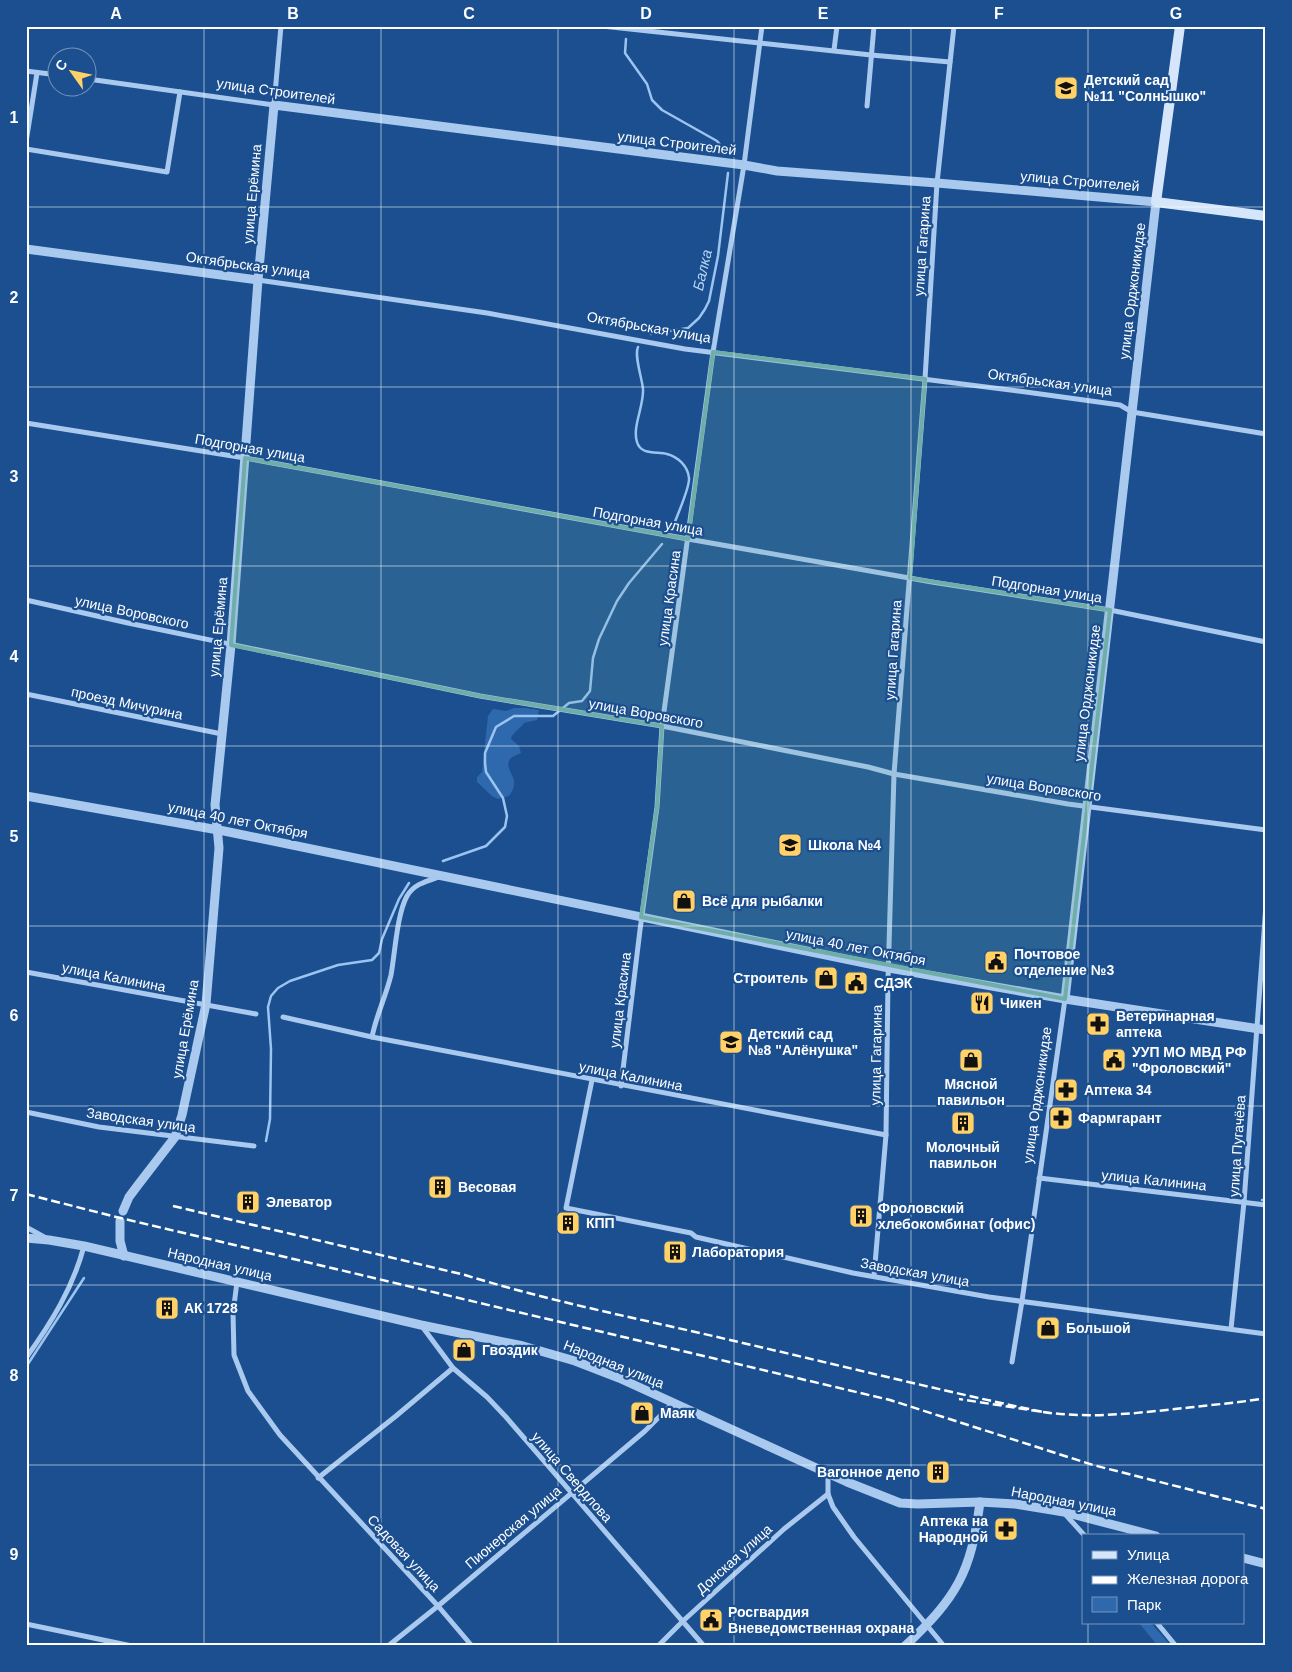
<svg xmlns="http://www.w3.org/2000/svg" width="1292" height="1672" font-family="Helvetica,sans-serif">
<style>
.green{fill:#2e69ad}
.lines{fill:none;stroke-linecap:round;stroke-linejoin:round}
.stream{stroke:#9cc4f0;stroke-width:2.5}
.minor{stroke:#a9c9ee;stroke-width:5}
.tertiary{stroke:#a9c9ee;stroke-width:9}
.secondary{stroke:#d6e6fa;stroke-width:10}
.rail{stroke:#fff;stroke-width:2.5;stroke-dasharray:9 4;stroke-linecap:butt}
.marked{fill:#6fada8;fill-opacity:0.2;stroke:#6fada8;stroke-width:4;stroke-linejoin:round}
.grid{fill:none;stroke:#fff;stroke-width:1;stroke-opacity:0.55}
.labels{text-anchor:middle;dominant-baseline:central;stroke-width:4.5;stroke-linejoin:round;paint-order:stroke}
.poi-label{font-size:14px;font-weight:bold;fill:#fff;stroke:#1b4f8f;text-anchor:start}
.street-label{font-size:14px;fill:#fff;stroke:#1b4f8f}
.water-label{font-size:15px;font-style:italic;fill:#b5d3f5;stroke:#1b4f8f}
.neatline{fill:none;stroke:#fff;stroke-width:2}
.grid-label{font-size:16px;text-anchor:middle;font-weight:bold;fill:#fff}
</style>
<rect width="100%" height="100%" fill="#1b4f8f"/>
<g class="green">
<path d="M514,708H526L539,710L537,720L524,723C520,729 512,733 511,739L519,746L521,753C518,755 513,756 511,758C504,766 513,773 514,781C515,787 512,792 509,796L498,799L492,796L477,782V777L482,772L488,716L493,709L506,711Z"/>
<polygon points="1139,1623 1151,1623 1171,1646 1158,1646"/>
</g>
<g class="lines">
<g class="stream">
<polyline points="626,39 625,53 647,84 652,100 662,110 717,141 727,153"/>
<polyline points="651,334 688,328 699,318 705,309 709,301 718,256 728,173"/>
<path d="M638,347C634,356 642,378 643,389C644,406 632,427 637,442C641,456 658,451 667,454C678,457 688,466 689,478C690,488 676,518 672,529"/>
<polyline points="443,861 486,846 505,827 507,816 503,798 486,772 485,763 485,753 496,727 514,716 553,716 569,703 582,701 590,691 593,658 599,639 617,601 629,583 662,544"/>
<polyline points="266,1141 270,1119 271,1049 268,1007 271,996 278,988 290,981 338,965 372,960 379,953 382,939 399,899 409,883"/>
<polyline points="1262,1200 1266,1200"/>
<polyline points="26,1367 84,1278"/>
</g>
<g class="minor">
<polyline points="602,26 871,55 950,62"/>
<polyline points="834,50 837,26"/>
<polyline points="26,71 58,75"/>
<polyline points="88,79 274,105 281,26"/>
<polyline points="867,106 874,26"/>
<polyline points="26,142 37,73"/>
<polyline points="26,149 167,172 180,92"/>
<polyline points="258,280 487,313 685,349 1026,392 1120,405 1132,412 1266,434"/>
<polyline points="26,423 245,458 688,539 932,582 1110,610 1266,642"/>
<polyline points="26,600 128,623 480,696 662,726 868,767 894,774 1068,804 1266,830"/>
<polyline points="26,694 222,734"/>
<polyline points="26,972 256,1014"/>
<polyline points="283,1017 372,1037 886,1135"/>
<path d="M372,1037C376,1016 386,996 391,975C395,953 397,914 407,896C414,884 427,881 439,877"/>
<polyline points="592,1080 566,1208 691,1233 696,1237 853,1273 989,1297 1266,1334"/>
<polyline points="621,1086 640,930 657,807 662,726 713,352 744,165 762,26"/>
<polyline points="26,1112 99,1127 254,1146"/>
<polyline points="1039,1178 1266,1205"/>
<polyline points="26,1227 46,1238"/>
<polyline points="874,1276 886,1135 888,980 894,774 925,379 937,183 954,26"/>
<polyline points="237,1282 233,1313 234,1355 248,1391 280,1435 438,1606 472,1646"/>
<polyline points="421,1325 453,1368 487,1397 506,1417 704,1646"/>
<polyline points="1231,1329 1244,1202 1266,905"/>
<path d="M26,1358C51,1323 73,1288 84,1246"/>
<polyline points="1012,1362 1022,1301 1065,999"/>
<polyline points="828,1473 828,1494 833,1507 854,1537 944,1646"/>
<polyline points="318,1478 396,1416 453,1368"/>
<polyline points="1065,1514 1085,1536"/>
<polyline points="1157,1623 1176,1646"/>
<polyline points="26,1624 132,1646"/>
<polyline points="388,1646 438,1606 645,1431 673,1403"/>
<polyline points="658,1646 683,1621 784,1529 828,1494"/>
</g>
<g class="tertiary">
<polyline points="26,249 258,280"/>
<polyline points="26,796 224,831 889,968 1065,999 1266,1030"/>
<polyline points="123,1211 129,1197 138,1185 175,1137 182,1115 206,1004 219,848 215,805 231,645 258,280 274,105 744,165 777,171 937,183 1156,202 1065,999"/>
<polyline points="120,1221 120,1241 124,1256"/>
<polyline points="26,1238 49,1240 84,1246 421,1325 523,1346 575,1361 619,1378 847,1482 900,1503 918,1504 980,1502 1015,1504 1064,1512 1156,1536"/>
<polyline points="1243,1558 1266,1564"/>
<path d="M905,1646C957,1597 971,1573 980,1502"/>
</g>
<polyline class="secondary" points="1180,26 1156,202 1266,216"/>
<g class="rail">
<polyline points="26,1194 116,1217 890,1400 1093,1465 1266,1509"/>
<path d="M173,1206L465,1275C552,1302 641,1319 730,1340C834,1364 938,1390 1043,1412L959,1399"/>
<path d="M1043,1412C1090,1419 1138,1413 1185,1408C1210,1405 1235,1403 1261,1399L1266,1400"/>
</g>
</g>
<path class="marked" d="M713,352L925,379L910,578L1110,610L1065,999L641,917L657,807L662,726L480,696L231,645L245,458L688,539Z"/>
<path class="grid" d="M204,26V1646M381,26V1646M558,26V1646M734,26V1646M911,26V1646M1088,26V1536M26,207H1266M26,387H1266M26,566H1266M26,746H1266M26,926H1266M26,1106H1266M26,1285H1266M26,1465H1266M1088,1623V1646"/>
<defs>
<g id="school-square" transform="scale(1.25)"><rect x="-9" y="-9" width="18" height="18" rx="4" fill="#ffd166" stroke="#1b4f8f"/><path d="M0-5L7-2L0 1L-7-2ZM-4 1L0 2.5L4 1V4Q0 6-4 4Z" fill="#111"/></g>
<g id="shop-square" transform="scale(1.25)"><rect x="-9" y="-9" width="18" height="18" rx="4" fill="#ffd166" stroke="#1b4f8f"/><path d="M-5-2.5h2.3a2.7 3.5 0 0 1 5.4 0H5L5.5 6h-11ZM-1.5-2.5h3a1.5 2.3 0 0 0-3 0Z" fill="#111"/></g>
<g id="civic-square" transform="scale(1.25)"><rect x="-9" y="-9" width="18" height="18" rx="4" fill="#ffd166" stroke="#1b4f8f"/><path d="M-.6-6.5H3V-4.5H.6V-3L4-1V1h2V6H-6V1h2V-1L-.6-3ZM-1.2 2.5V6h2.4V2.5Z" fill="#111"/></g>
<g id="restaurant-square" transform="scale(1.25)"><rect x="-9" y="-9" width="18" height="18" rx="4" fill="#ffd166" stroke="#1b4f8f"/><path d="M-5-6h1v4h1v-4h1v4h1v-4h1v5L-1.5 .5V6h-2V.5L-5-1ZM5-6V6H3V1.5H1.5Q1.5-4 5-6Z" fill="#111"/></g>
<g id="pharmacy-square" transform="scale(1.25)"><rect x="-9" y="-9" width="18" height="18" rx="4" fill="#ffd166" stroke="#1b4f8f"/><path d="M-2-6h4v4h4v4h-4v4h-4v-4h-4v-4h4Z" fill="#111"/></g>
<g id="building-square" transform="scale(1.25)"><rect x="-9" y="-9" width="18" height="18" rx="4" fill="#ffd166" stroke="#1b4f8f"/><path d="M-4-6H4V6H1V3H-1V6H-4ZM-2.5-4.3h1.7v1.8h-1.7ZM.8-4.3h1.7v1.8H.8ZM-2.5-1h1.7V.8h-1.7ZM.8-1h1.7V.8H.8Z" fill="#111"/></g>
</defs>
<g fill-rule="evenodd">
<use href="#school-square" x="1066" y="88"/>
<use href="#school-square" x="790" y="845"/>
<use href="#shop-square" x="684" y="901"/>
<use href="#civic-square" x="996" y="962"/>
<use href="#shop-square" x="826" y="978"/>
<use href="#civic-square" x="856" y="983"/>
<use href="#restaurant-square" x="982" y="1003"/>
<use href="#pharmacy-square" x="1098" y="1024"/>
<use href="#school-square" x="731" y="1042"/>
<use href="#shop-square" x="971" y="1060"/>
<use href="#civic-square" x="1114" y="1060"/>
<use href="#pharmacy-square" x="1066" y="1090"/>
<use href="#pharmacy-square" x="1061" y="1118"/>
<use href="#building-square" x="963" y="1123"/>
<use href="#building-square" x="440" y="1187"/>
<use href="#building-square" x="248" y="1202"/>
<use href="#building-square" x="861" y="1216"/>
<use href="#building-square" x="568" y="1223"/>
<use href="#building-square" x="675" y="1252"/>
<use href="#building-square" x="167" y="1308"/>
<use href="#shop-square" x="1048" y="1328"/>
<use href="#shop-square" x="464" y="1350"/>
<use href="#shop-square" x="642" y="1413"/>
<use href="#building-square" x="938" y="1472"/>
<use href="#pharmacy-square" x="1006" y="1529"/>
<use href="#civic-square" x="711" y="1620"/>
</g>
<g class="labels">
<g class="poi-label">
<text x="1084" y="80">Детский сад<tspan x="1084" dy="16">№11 "Солнышко"</tspan></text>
<text x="808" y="845">Школа №4</text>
<text x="702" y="901">Всё для рыбалки</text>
<text x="1014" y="954">Почтовое<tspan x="1014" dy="16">отделение №3</tspan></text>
<text x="808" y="978" text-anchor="end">Строитель</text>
<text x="874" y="983">СДЭК</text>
<text x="1000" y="1003">Чикен</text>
<text x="1116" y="1016">Ветеринарная<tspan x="1116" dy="16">аптека</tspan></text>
<text x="748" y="1034">Детский сад<tspan x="748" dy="16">№8 "Алёнушка"</tspan></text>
<text x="1132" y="1052">УУП МО МВД РФ<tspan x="1132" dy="16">"Фроловский"</tspan></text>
<text x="971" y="1084" text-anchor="middle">Мясной<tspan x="971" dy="16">павильон</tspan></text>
<text x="1084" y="1090">Аптека 34</text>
<text x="1078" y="1118">Фармгарант</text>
<text x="963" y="1147" text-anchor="middle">Молочный<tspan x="963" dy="16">павильон</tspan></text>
<text x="458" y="1187">Весовая</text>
<text x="266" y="1202">Элеватор</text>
<text x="878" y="1208">Фроловский<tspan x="878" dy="16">хлебокомбинат (офис)</tspan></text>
<text x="586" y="1223">КПП</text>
<text x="692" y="1252">Лаборатория</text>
<text x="184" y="1308">АК 1728</text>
<text x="1066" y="1328">Большой</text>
<text x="482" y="1350">Гвоздик</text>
<text x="660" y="1413">Маяк</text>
<text x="920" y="1472" text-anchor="end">Вагонное депо</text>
<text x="988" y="1521" text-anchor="end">Аптека на<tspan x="988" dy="16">Народной</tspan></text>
<text x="728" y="1612">Росгвардия<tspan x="728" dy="16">Вневедомственная охрана</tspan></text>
</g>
<g class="street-label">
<text transform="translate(276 91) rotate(8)">улица Строителей</text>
<text transform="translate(677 143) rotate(7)">улица Строителей</text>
<text transform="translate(1080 181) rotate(5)">улица Строителей</text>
<text transform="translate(252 194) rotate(-85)">улица Ерёмина</text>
<text transform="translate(922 246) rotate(-86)">улица Гагарина</text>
<text transform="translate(248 265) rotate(8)">Октябрьская улица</text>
<text transform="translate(1132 291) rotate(-83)">улица Орджоникидзе</text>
<text transform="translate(649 327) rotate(10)">Октябрьская улица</text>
<text transform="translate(1050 382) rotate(8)">Октябрьская улица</text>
<text transform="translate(250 448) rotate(10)">Подгорная улица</text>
<text transform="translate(648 521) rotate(10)">Подгорная улица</text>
<text transform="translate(1047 589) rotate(9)">Подгорная улица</text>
<text transform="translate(669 598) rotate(-82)">улица Красина</text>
<text transform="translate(132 612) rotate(12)">улица Воровского</text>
<text transform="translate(218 627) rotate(-85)">улица Ерёмина</text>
<text transform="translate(893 650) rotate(-86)">улица Гагарина</text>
<text transform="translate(1087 693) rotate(-83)">улица Орджоникидзе</text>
<text transform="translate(127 703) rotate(12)">проезд Мичурина</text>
<text transform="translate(646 713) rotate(10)">улица Воровского</text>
<text transform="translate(1044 787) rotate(9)">улица Воровского</text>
<text transform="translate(238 820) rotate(11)">улица 40 лет Октября</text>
<text transform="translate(856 947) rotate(11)">улица 40 лет Октября</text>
<text transform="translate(114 977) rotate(11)">улица Калинина</text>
<text transform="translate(620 1000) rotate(-83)">улица Красина</text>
<text transform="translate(185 1029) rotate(-80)">улица Ерёмина</text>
<text transform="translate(876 1055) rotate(-89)">улица Гагарина</text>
<text transform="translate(631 1076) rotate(11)">улица Калинина</text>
<text transform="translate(1037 1095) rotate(-82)">улица Орджоникидзе</text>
<text transform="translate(141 1120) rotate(8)">Заводская улица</text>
<text transform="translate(1237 1146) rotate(-86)">улица Пугачёва</text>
<text transform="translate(1154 1180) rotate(6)">улица Калинина</text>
<text transform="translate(220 1264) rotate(13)">Народная улица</text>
<text transform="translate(915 1272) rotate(10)">Заводская улица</text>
<text transform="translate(614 1364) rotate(22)">Народная улица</text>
<text transform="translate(572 1477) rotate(49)">улица Свердлова</text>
<text transform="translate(1064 1501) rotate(11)">Народная улица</text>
<text transform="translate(513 1527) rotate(-40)">Пионерская улица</text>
<text transform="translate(404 1553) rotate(47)">Садовая улица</text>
<text transform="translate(734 1559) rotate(-42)">Донская улица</text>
</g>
<g class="water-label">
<text transform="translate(702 270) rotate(-77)">Балка</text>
</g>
</g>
<rect width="1292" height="1672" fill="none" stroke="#1b4f8f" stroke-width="55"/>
<rect x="1082" y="1534" width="162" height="90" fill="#1b4f8f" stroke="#7695bc"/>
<rect x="1092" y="1551" width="25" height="8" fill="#d6e6fa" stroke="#7695bc"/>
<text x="1127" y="1560" font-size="15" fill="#ffffff">Улица</text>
<rect x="1092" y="1576" width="25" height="8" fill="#ffffff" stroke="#7695bc"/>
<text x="1127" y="1584" font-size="15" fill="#ffffff">Железная дорога</text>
<rect x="1092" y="1597" width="25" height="15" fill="#2e69ad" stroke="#7695bc"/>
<text x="1127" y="1610" font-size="15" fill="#ffffff">Парк</text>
<g transform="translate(72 72) rotate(303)"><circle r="24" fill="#1b4f8f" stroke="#7695bc"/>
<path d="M0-4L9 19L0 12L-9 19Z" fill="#ffd166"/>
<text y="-8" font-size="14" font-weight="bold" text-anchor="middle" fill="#ffffff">С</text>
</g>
<rect x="28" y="28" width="1236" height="1616" class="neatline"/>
<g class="grid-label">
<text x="116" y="19">A</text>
<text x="293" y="19">B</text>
<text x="469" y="19">C</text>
<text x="646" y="19">D</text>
<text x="823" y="19">E</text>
<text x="999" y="19">F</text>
<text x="1176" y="19">G</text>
<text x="14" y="123">1</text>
<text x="14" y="303">2</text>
<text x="14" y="482">3</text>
<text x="14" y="662">4</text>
<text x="14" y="842">5</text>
<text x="14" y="1021">6</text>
<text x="14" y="1201">7</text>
<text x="14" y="1381">8</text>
<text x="14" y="1560">9</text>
</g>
</svg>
